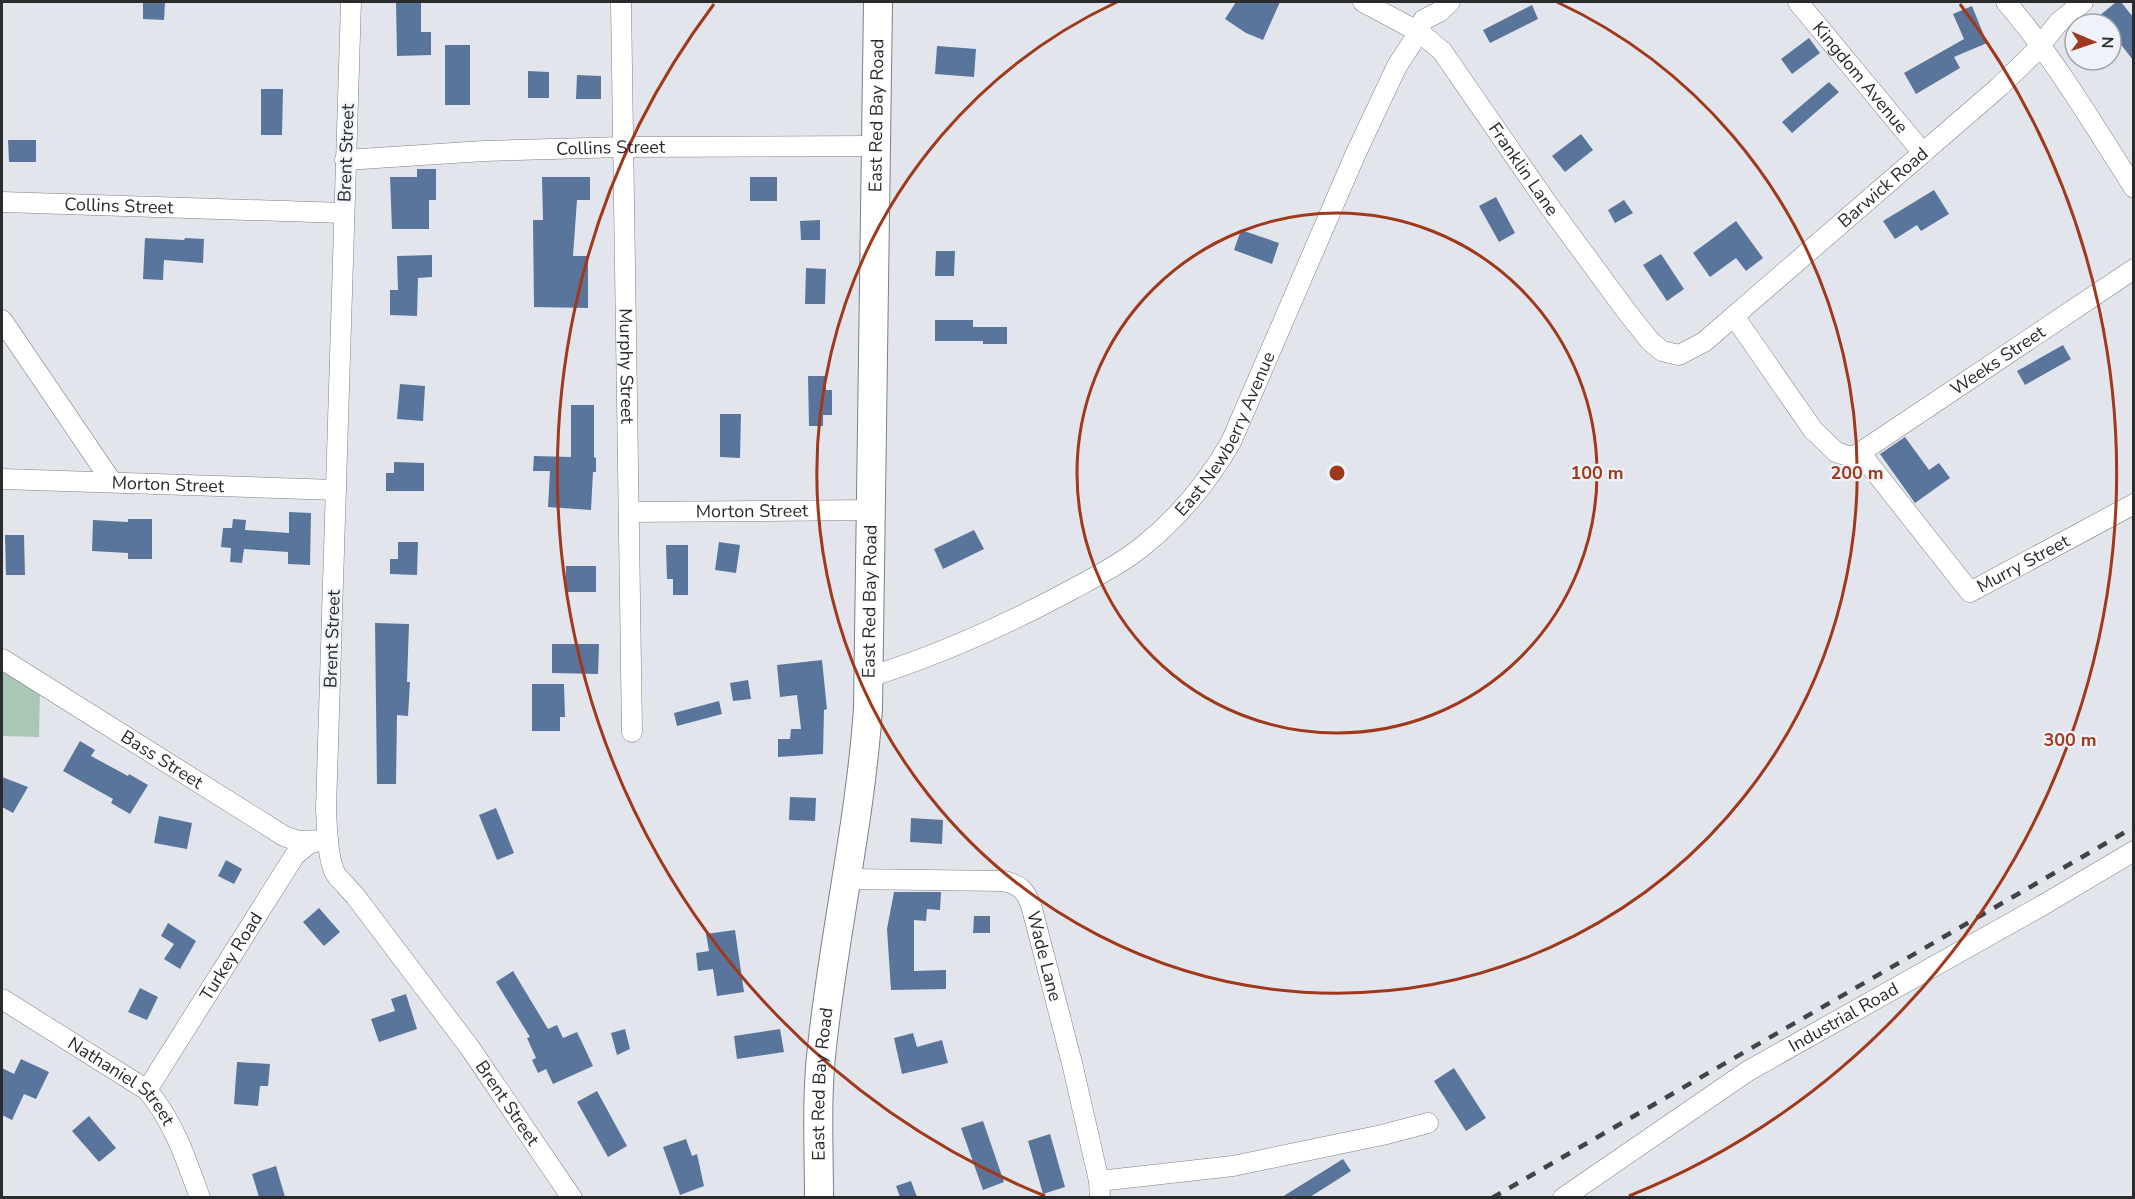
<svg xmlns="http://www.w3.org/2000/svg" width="2135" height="1199" font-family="'Nunito Sans',sans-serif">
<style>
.green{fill:#a8c7b4}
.building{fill:#5a759c}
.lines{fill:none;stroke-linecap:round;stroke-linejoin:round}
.street-casing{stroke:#7c8085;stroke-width:21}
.secondary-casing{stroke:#7c8085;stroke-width:30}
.street{stroke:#fff;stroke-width:20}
.secondary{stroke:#fff;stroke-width:28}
.rail{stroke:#414346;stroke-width:4.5;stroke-dasharray:10 10;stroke-linecap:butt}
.ring{fill:none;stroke:#a0381b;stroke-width:3}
.labels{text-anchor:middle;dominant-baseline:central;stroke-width:4.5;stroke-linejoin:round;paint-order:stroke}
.street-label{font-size:18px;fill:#292b2d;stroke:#eff3f9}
.centre{fill:#a0381b;stroke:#eff3f9;stroke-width:3}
.ring-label{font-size:18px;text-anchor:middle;font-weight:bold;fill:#a0381b;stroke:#eff3f9;stroke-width:4.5;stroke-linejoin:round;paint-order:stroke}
</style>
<rect width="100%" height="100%" fill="#e2e6ec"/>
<polygon class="green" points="2,668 40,690 39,737 2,736"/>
<g class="building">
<polygon points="143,2 165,3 164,20 143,19"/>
<polygon points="396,2 421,2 421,32 431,32 431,55 397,56"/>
<polygon points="1236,2 1280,2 1263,40 1246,33 1225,19"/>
<polygon points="2116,2 2121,2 2133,17 2133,60 2111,32 2111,24 2104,24 2098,17"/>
<polygon points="1532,5 1538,19 1490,43 1483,30"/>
<polygon points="1972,6 1987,43 1954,57 1960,68 1916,94 1904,73 1964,39 1953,14"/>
<polygon points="1809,38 1820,53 1792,74 1781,59"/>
<rect x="445" y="45" width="25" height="60"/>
<polygon points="937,46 976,49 974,77 935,74"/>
<polygon points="528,71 549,72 549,98 528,98"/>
<polygon points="577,75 601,76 601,99 576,99"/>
<polygon points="1829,82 1839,92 1792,133 1782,122"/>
<polygon points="261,89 283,89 282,135 261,135"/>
<polygon points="1581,134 1593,150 1565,172 1552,156"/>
<polygon points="8,140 36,140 36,162 9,162"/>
<polygon points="417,169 436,169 436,200 429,200 429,229 392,229 390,177 417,177"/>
<polygon points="542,177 590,177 590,200 577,200 573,256 588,256 588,308 534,307 533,220 543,220"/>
<rect x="750" y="177" width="27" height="24"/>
<polygon points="1934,190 1949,214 1921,231 1917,225 1895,239 1883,221"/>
<polygon points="1496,197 1515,233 1499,242 1479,206"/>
<polygon points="1624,200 1633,213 1615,223 1608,210"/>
<polygon points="820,220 820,240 801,240 800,221"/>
<polygon points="1736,221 1763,258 1746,271 1736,258 1710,277 1693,253"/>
<polygon points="1241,230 1279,243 1272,264 1234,250"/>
<polygon points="145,238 184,240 185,238 204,239 203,263 164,260 163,280 143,279"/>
<polygon points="936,251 955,251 954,276 935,276"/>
<polygon points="1661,254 1684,289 1667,301 1643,265"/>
<polygon points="432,255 432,277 418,278 417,316 390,315 390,290 398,290 397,256"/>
<polygon points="806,268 826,269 825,304 805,304"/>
<polygon points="935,320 973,320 973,327 1007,327 1007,344 983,344 983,341 935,341"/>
<polygon points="2063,345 2071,359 2025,385 2017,371"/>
<polygon points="808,376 826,376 826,390 832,390 832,415 823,415 823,426 809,426"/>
<polygon points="400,384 425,386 423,421 397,419"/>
<polygon points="571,405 594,405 594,457 596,458 596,472 593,472 591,510 548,507 550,471 533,471 534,456 571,457"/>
<polygon points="720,414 741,414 740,458 720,457"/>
<polygon points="1905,437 1929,470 1939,463 1950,478 1915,503 1880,454"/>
<polygon points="394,462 424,463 424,491 386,491 386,473 394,473"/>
<polygon points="289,512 311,513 310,565 288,564 288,552 244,549 242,563 230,562 231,548 221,547 223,528 232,528 233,519 246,520 245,530 289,533"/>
<polygon points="128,519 152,519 152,559 128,559 128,553 92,551 93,520 128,522"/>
<polygon points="974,530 984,549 943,569 934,549"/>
<polygon points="5,535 24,535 25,575 6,575"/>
<polygon points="398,542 418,542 417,575 390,574 390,559 398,559"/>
<polygon points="719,542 740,545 736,573 715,570"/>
<polygon points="666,545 688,545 688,595 673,595 673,579 667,579"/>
<polygon points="566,566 596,566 596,592 565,592"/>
<polygon points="375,623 409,624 407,682 410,682 408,716 397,715 396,784 377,784"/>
<polygon points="552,644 599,644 598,674 552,673"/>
<polygon points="822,660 827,709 824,710 823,754 778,757 778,739 790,739 791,729 801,729 797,695 780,697 777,665"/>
<polygon points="748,680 751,699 733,701 730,683"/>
<polygon points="532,684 564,684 565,717 560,717 560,731 532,731"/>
<polygon points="719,701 722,714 677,726 674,713"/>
<polygon points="80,741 95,750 91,756 128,776 129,774 148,785 130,814 111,803 113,799 63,771"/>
<polygon points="2,777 28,787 13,813 2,807"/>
<polygon points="790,797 816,798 815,821 789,820"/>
<polygon points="496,808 514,853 497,860 479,815"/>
<polygon points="159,816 192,823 187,849 154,843"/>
<polygon points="911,818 943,820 942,844 910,842"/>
<polygon points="226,860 242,869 234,884 218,876"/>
<polygon points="894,892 941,892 940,910 927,909 926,921 914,920 914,971 946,970 946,989 891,990 887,929"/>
<polygon points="319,908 340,932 324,946 303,922"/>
<polygon points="974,916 990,916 990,933 973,933"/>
<polygon points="168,923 196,941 180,969 164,959 174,944 161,936"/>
<polygon points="735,930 744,992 717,996 713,969 698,971 696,953 709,951 706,934"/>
<polygon points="513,971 548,1029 557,1025 563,1038 577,1032 593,1066 553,1084 546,1069 538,1073 532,1060 536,1058 527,1038 530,1037 496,982"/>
<polygon points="140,988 158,997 147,1020 128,1012"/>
<polygon points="406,994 417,1029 379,1042 371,1019 395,1011 391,999"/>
<polygon points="625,1029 630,1049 617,1055 611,1033"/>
<polygon points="780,1029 784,1052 737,1059 734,1036"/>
<polygon points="913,1033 917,1047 942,1040 948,1063 902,1074 894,1038"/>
<polygon points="21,1059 49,1072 36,1099 24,1094 12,1120 2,1115 2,1068 14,1074"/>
<polygon points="237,1062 270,1064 268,1086 260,1086 258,1106 234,1104"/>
<polygon points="1454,1068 1486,1118 1466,1131 1434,1081"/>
<polygon points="597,1091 627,1146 608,1157 577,1102"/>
<polygon points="89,1116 116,1148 99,1162 72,1131"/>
<polygon points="983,1121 1004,1182 983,1190 961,1128"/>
<polygon points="1050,1134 1065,1187 1043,1194 1028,1141"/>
<polygon points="686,1139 692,1156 697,1154 704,1186 680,1195 663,1147"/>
<polygon points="1343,1159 1351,1171 1310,1197 1282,1197"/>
<polygon points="276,1166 285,1197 259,1197 252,1174"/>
<polygon points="911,1181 917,1197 900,1197 896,1186"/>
</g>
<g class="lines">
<g class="street-casing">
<g id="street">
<path id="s1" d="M351,2L326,809C327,826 327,863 337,876C343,883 350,890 356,897L470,1048L572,1198"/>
<path id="s2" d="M621,2L632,732"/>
<path id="s3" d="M1363,2L1419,32L1442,51L1549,206L1627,312L1650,341L1662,351L1679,355L1704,342L1999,87L2036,51L2058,23L2083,2"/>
<path id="s4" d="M1798,2L1923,153"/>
<path d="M2006,2C2055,59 2093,124 2134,188"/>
<path id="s5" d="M345,160L484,151L623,147L875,146"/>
<path id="s6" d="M2,202L344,213"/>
<path id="s7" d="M1734,316L1813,430L1836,452L1848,456H1855L2134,269"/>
<polyline points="2,320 112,482"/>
<path id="s8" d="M1861,454L1970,592L2134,504"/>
<path id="s9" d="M2,479L336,490"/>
<path id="s10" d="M630,512L872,510"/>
<path id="s11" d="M2,659L284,836L298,841L328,840"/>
<path id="s12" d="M869,677C939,655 1008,624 1073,589C1097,576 1122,563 1143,546C1179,517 1208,482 1231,442L1356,153L1397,66L1419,32L1423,20L1439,12L1450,2"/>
<path id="s13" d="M847,879L1004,881C1020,885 1025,890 1031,905L1072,1063L1099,1181L1100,1198"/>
<path id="s14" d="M2,999L147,1090C174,1122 186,1159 200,1198"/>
<path id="s15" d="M147,1090L295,855L311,842H316"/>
<polyline points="1099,1181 1233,1166 1382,1135 1428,1123"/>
<path id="s16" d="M1563,1198L1748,1071L2043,905L2134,851"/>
</g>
</g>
<g class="secondary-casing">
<g id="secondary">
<path id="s17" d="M819,1198C819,1148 816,1097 822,1047C834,934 860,823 868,709L878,2"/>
</g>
</g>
<use href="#street" class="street"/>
<use href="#secondary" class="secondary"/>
<polyline class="rail" points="1492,1198 2134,827"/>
</g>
<g class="ring">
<circle cx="1337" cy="473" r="260"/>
<path d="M1557 2A520 520 0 1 1 1117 2"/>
<path d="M1045 1196A780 780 0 0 1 714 4M1960 4A780 780 0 0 1 1629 1196"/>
</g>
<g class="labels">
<g class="street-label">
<text stroke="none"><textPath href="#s4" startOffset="98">Kingdom Avenue</textPath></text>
<text stroke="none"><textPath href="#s17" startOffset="1086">East Red Bay Road</textPath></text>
<text stroke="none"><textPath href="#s5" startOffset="266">Collins Street</textPath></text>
<text transform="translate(346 153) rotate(-88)">Brent Street</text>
<text stroke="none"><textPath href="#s3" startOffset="237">Franklin Lane</textPath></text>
<text stroke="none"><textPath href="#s3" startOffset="748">Barwick Road</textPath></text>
<text stroke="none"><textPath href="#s6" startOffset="117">Collins Street</textPath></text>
<text stroke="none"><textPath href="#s7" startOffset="362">Weeks Street</textPath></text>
<text stroke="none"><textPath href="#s2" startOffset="364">Murphy Street</textPath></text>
<text stroke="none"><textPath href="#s12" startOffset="446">East Newberry Avenue</textPath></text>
<text stroke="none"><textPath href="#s9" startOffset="166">Morton Street</textPath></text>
<text stroke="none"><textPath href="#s10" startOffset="122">Morton Street</textPath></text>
<text stroke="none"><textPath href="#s8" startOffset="236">Murry Street</textPath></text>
<text stroke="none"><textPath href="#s17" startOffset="600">East Red Bay Road</textPath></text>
<text transform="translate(332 639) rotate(-88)">Brent Street</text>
<text stroke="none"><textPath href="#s11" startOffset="189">Bass Street</textPath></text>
<text stroke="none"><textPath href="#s13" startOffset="248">Wade Lane</textPath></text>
<text stroke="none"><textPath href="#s15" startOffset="158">Turkey Road</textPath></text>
<text stroke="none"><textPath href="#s16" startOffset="334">Industrial Road</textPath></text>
<text stroke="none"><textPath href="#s14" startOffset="146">Nathaniel Street</textPath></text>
<text stroke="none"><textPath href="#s17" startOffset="114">East Red Bay Road</textPath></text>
<text stroke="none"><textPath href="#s1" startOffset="1160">Brent Street</textPath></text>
</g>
</g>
<circle cx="1337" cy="473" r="9" class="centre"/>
<g class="ring-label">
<text x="1597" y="479">100 m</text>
<text x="1857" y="479">200 m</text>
<text x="2070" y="746">300 m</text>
</g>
<rect width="2135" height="1199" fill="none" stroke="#292b2d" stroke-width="6"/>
<g transform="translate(2093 42) rotate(92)"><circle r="28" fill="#eff3f9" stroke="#a0a3a7" stroke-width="1.5"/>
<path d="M0-4.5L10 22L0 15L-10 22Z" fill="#a0381b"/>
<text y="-9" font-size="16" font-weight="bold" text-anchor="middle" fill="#292b2d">N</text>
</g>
</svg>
